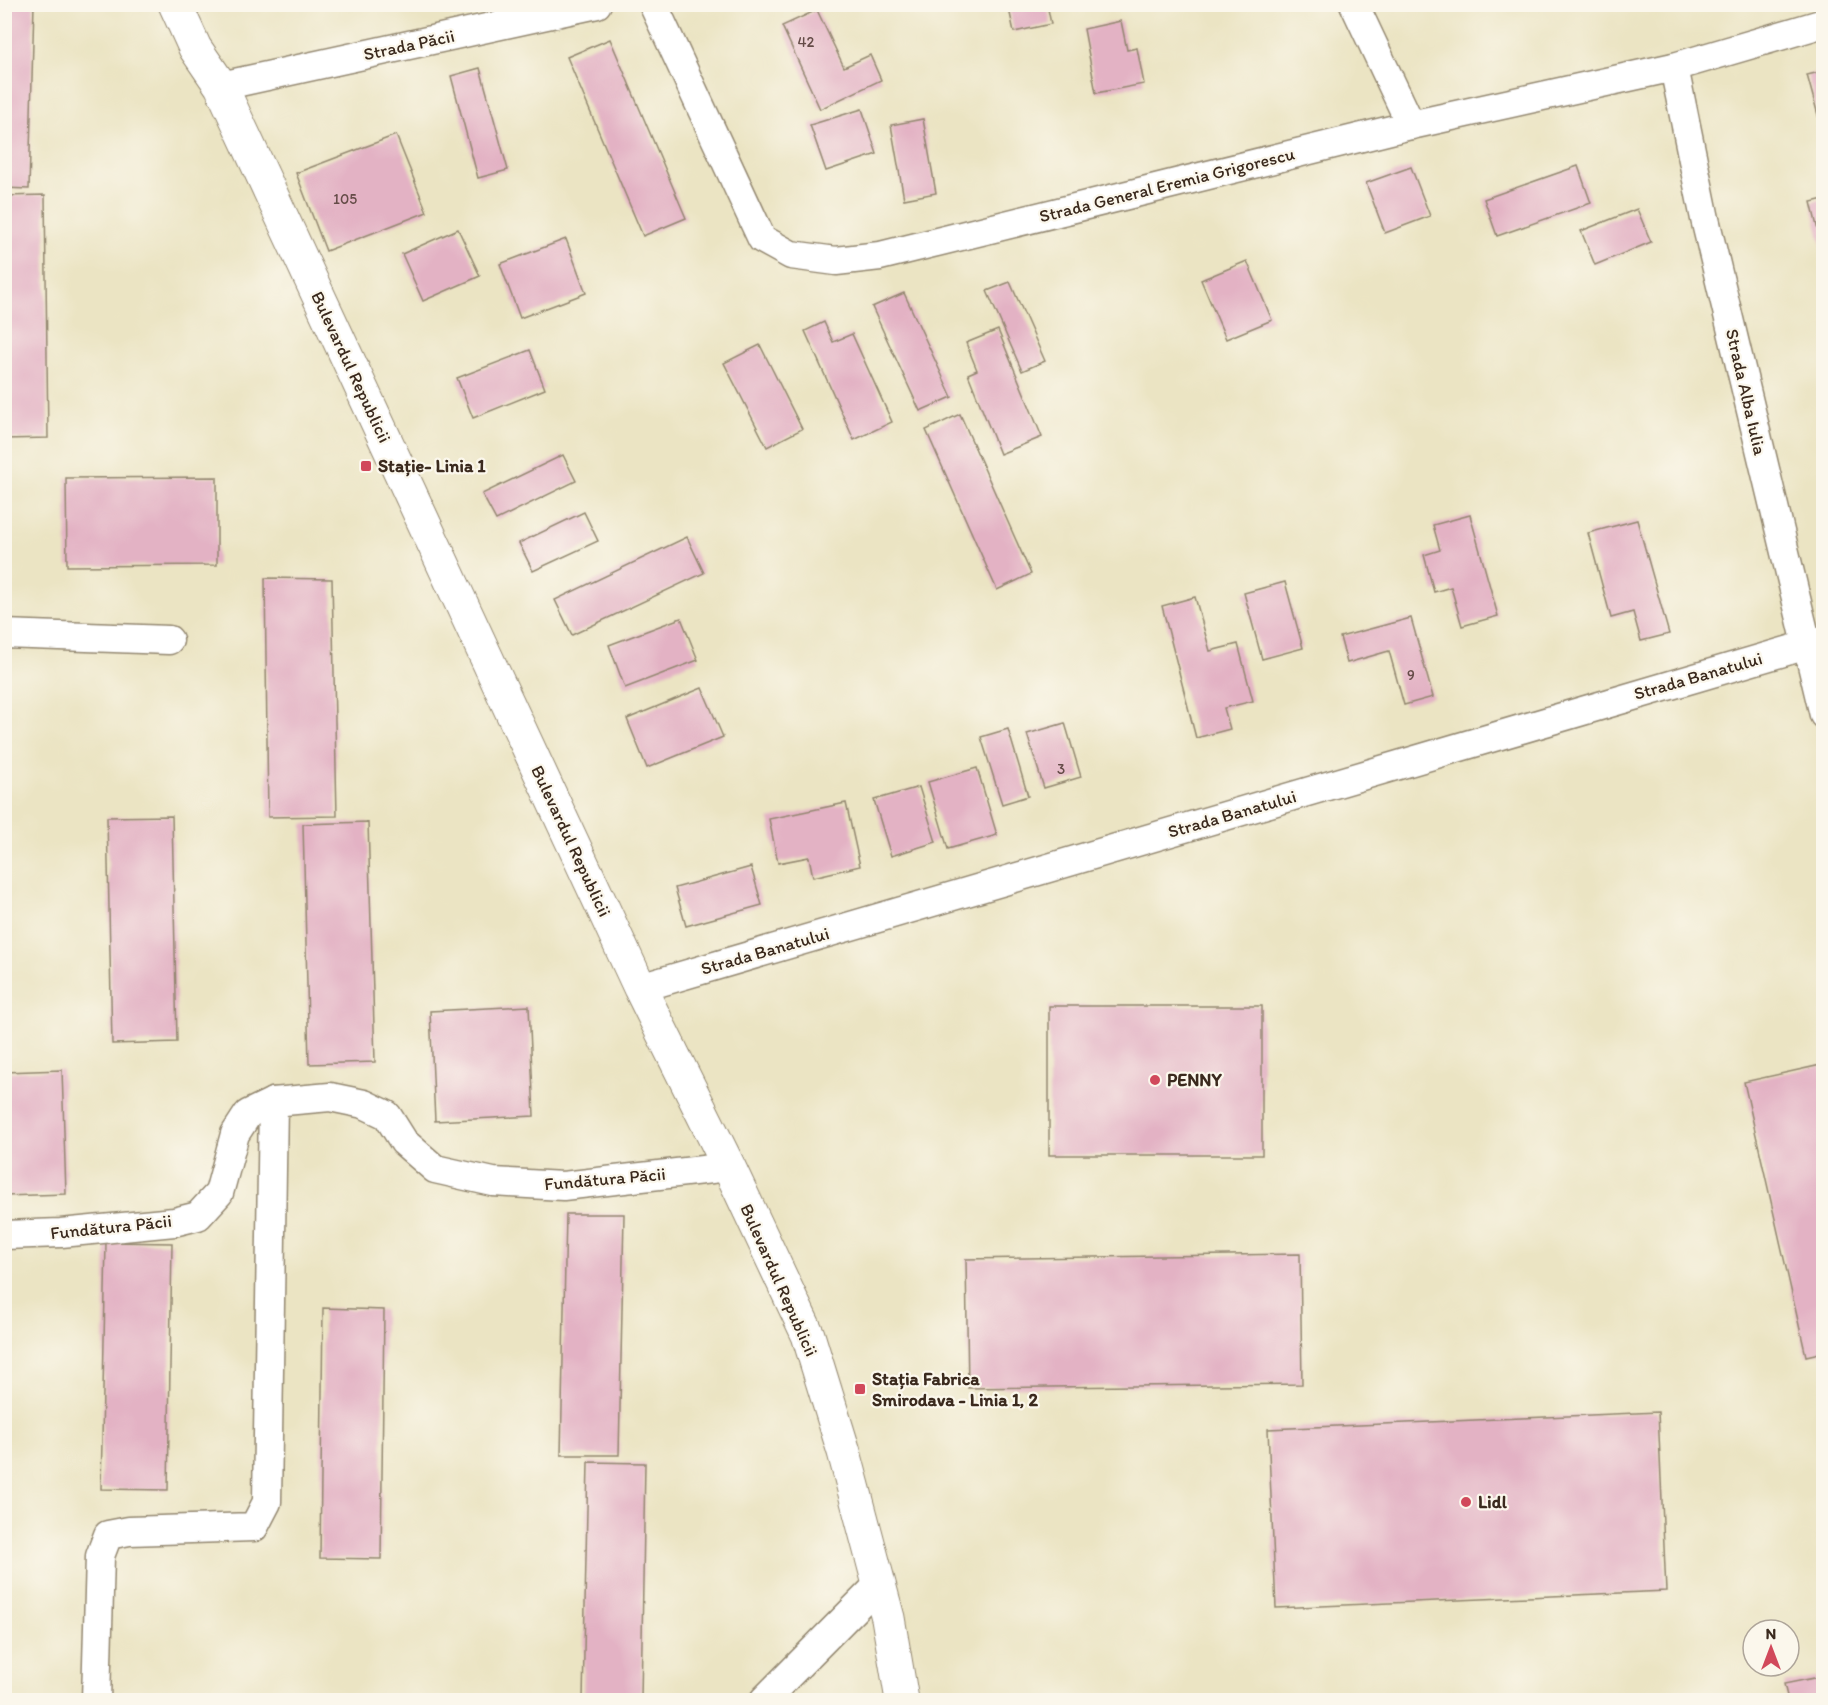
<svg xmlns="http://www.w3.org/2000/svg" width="1828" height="1705" font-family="Itim,sans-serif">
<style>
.building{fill:#e3b2c4}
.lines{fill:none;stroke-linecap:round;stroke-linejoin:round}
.street-casing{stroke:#938770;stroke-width:31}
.secondary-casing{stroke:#938770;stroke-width:35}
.street{stroke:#fff;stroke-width:28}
.secondary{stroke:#fff;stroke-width:33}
.poi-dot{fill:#d1495b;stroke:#fbf7ec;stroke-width:2}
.labels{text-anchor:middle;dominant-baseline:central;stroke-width:4.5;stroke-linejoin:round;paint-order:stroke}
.number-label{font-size:15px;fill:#654c48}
.street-label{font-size:18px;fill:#3b2a1e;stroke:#fbf7ec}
.poi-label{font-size:18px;font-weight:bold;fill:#3b2a1e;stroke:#fbf7ec;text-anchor:start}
</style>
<rect width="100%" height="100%" fill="#fbf7ec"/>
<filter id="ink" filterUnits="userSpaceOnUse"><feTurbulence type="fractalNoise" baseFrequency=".0167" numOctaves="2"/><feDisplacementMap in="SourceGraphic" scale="12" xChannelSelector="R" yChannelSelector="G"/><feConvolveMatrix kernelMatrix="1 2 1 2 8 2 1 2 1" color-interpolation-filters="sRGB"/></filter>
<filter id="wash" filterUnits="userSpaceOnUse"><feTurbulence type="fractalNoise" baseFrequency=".008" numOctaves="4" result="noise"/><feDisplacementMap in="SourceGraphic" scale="24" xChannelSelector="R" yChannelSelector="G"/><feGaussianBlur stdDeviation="1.35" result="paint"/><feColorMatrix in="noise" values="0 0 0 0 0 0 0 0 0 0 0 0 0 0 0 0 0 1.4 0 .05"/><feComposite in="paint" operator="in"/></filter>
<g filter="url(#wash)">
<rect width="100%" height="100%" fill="#ebe4c3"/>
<g id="blocks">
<g class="building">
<polygon points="4,4 34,4 29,189 4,188"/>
<polygon points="1008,4 1047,4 1051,24 1014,32"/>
<polygon points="817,10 844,67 870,55 881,80 820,109 782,26"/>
<polygon points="1121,21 1127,50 1137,48 1144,84 1096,93 1084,29"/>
<polygon points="610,39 686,218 643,236 567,57"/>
<polygon points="480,68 508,170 478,178 451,76"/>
<polygon points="1824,71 1824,125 1821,126 1807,75"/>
<polygon points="862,109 877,154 826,171 810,125"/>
<polygon points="923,119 936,193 904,199 891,125"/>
<polygon points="396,135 427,212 326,251 296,173"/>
<polygon points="1578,166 1591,203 1497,236 1484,199"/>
<polygon points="1411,167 1430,216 1385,233 1366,183"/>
<polygon points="45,195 48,438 4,439 4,196"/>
<polygon points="1824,199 1824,251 1823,251 1811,202"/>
<polygon points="1637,209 1651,242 1595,265 1581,231"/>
<polygon points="458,229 480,276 423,301 402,254"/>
<polygon points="566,239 586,293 520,318 500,264"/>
<polygon points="1247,261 1272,320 1226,339 1201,280"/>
<polygon points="1010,282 1045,361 1022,371 987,291"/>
<polygon points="904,293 952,397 920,411 872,307"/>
<polygon points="824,322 833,342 852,334 892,422 854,440 805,331"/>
<polygon points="998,330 1042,437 1000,454 968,374 977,370 966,343"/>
<polygon points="760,345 802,429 767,447 724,363"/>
<polygon points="530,350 545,389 473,418 457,378"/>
<polygon points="960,414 1031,574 997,590 926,430"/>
<polygon points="563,455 576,481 496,520 482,494"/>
<polygon points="217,477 217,565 67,566 66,478"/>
<polygon points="584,512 598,541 533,571 519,543"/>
<polygon points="1470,515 1498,616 1462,626 1451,587 1434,592 1424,555 1440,550 1433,525"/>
<polygon points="1637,520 1669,634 1641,641 1633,612 1611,618 1588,533"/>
<polygon points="687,537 704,573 572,635 555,600"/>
<polygon points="265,578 332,579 337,816 268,817"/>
<polygon points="1285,582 1303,648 1262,659 1244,593"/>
<polygon points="1195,597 1210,651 1238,644 1253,701 1224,708 1230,729 1196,738 1162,606"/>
<polygon points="681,618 698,660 625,688 609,645"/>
<polygon points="1411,618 1433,697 1404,705 1389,651 1347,663 1340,637"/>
<polygon points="702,688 723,737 647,768 627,719"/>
<polygon points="1065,723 1081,777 1044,788 1027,734"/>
<polygon points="1008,729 1028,796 1002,804 981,737"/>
<polygon points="977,768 997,835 948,849 928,782"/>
<polygon points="919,787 936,842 891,856 874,800"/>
<polygon points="846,803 860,866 813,877 809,857 778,863 769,819"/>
<polygon points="172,816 177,1042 112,1044 107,817"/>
<polygon points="368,822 375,1062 309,1064 303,824"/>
<polygon points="751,867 762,905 686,926 675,888"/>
<polygon points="529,1006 534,1116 435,1121 430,1011"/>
<rect x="1049" y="1006" width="213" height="149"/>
<polygon points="1821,1065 1824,1077 1824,1352 1806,1356 1744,1082"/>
<polygon points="62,1070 66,1194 4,1196 4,1072"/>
<polygon points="566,1214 624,1214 619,1455 561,1455"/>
<polygon points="106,1242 172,1243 168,1490 101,1489"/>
<polygon points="1300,1254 1302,1384 968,1388 966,1259"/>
<polygon points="323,1308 384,1310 381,1559 320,1558"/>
<polygon points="1658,1412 1666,1591 1276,1608 1268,1429"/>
<polygon points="588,1462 645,1463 641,1700 583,1700"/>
<polygon points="1824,1676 1824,1700 1788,1700 1784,1684"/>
</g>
</g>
</g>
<g filter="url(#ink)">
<use href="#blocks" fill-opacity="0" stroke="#938770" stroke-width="1.5"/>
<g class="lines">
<g class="street-casing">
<g id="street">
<polyline points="653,4 762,239 791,255 836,261 880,256 1411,125 1674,67 1824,23"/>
<polyline points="1354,4 1411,125"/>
<polyline points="1674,67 1705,219 1824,715"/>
<polyline points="221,86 597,4"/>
<polyline points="4,634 169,640"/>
<polyline points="640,988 1824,640"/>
<polyline points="4,1235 61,1233 174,1222 198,1216 219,1193 235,1134 248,1114 273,1102 330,1097 364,1104 387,1115 404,1142 435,1169 493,1182 563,1186 729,1167"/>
<polyline points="96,1700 100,1556 108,1535 129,1531 254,1527 267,1502 273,1102"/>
<polyline points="764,1700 878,1585"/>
</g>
</g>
<g class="secondary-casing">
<polyline id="secondary" points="175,4 195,48 221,86 640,988 729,1167 808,1335 844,1452 888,1618 902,1700"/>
</g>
<use href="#street" class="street"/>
<use href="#secondary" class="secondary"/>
</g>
</g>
<g class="poi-dot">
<rect x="360" y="460" width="12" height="12" rx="3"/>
<circle cx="1155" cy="1080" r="6"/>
<rect x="854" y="1383" width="12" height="12" rx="3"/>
<circle cx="1466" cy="1502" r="6"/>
</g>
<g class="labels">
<g class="number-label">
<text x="806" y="42">42</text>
<text x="345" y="199">105</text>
<text x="1411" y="675">9</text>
<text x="1061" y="769">3</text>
</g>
<g class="street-label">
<text transform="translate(409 45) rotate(-12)">Strada Păcii</text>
<text transform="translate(1167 185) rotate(-14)">Strada General Eremia Grigorescu</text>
<text transform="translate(351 367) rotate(65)">Bulevardul Republicii</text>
<text transform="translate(1746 392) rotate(77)">Strada Alba Iulia</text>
<text transform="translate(1698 676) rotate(-16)">Strada Banatului</text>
<text transform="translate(1232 814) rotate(-16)">Strada Banatului</text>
<text transform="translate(571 841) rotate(65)">Bulevardul Republicii</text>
<text transform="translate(765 951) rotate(-16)">Strada Banatului</text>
<text transform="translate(605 1179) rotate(-5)">Fundătura Păcii</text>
<text transform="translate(111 1227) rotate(-6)">Fundătura Păcii</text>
<text transform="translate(779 1280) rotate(66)">Bulevardul Republicii</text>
</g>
<g class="poi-label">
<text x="378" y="466">Stație- Linia 1</text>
<text x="1167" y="1080">PENNY</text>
<text x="872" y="1379">Stația Fabrica<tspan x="872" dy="21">Smirodava - Linia 1, 2</tspan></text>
<text x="1478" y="1502">Lidl</text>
</g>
</g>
<rect width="1828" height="1705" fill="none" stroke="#fbf7ec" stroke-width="24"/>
<g transform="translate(1771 1648)"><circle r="28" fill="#fbf7ec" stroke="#aea59a" stroke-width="1.5"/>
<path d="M0-4.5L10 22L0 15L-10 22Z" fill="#d1495b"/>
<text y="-9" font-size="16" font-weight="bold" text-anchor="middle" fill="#3b2a1e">N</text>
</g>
</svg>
